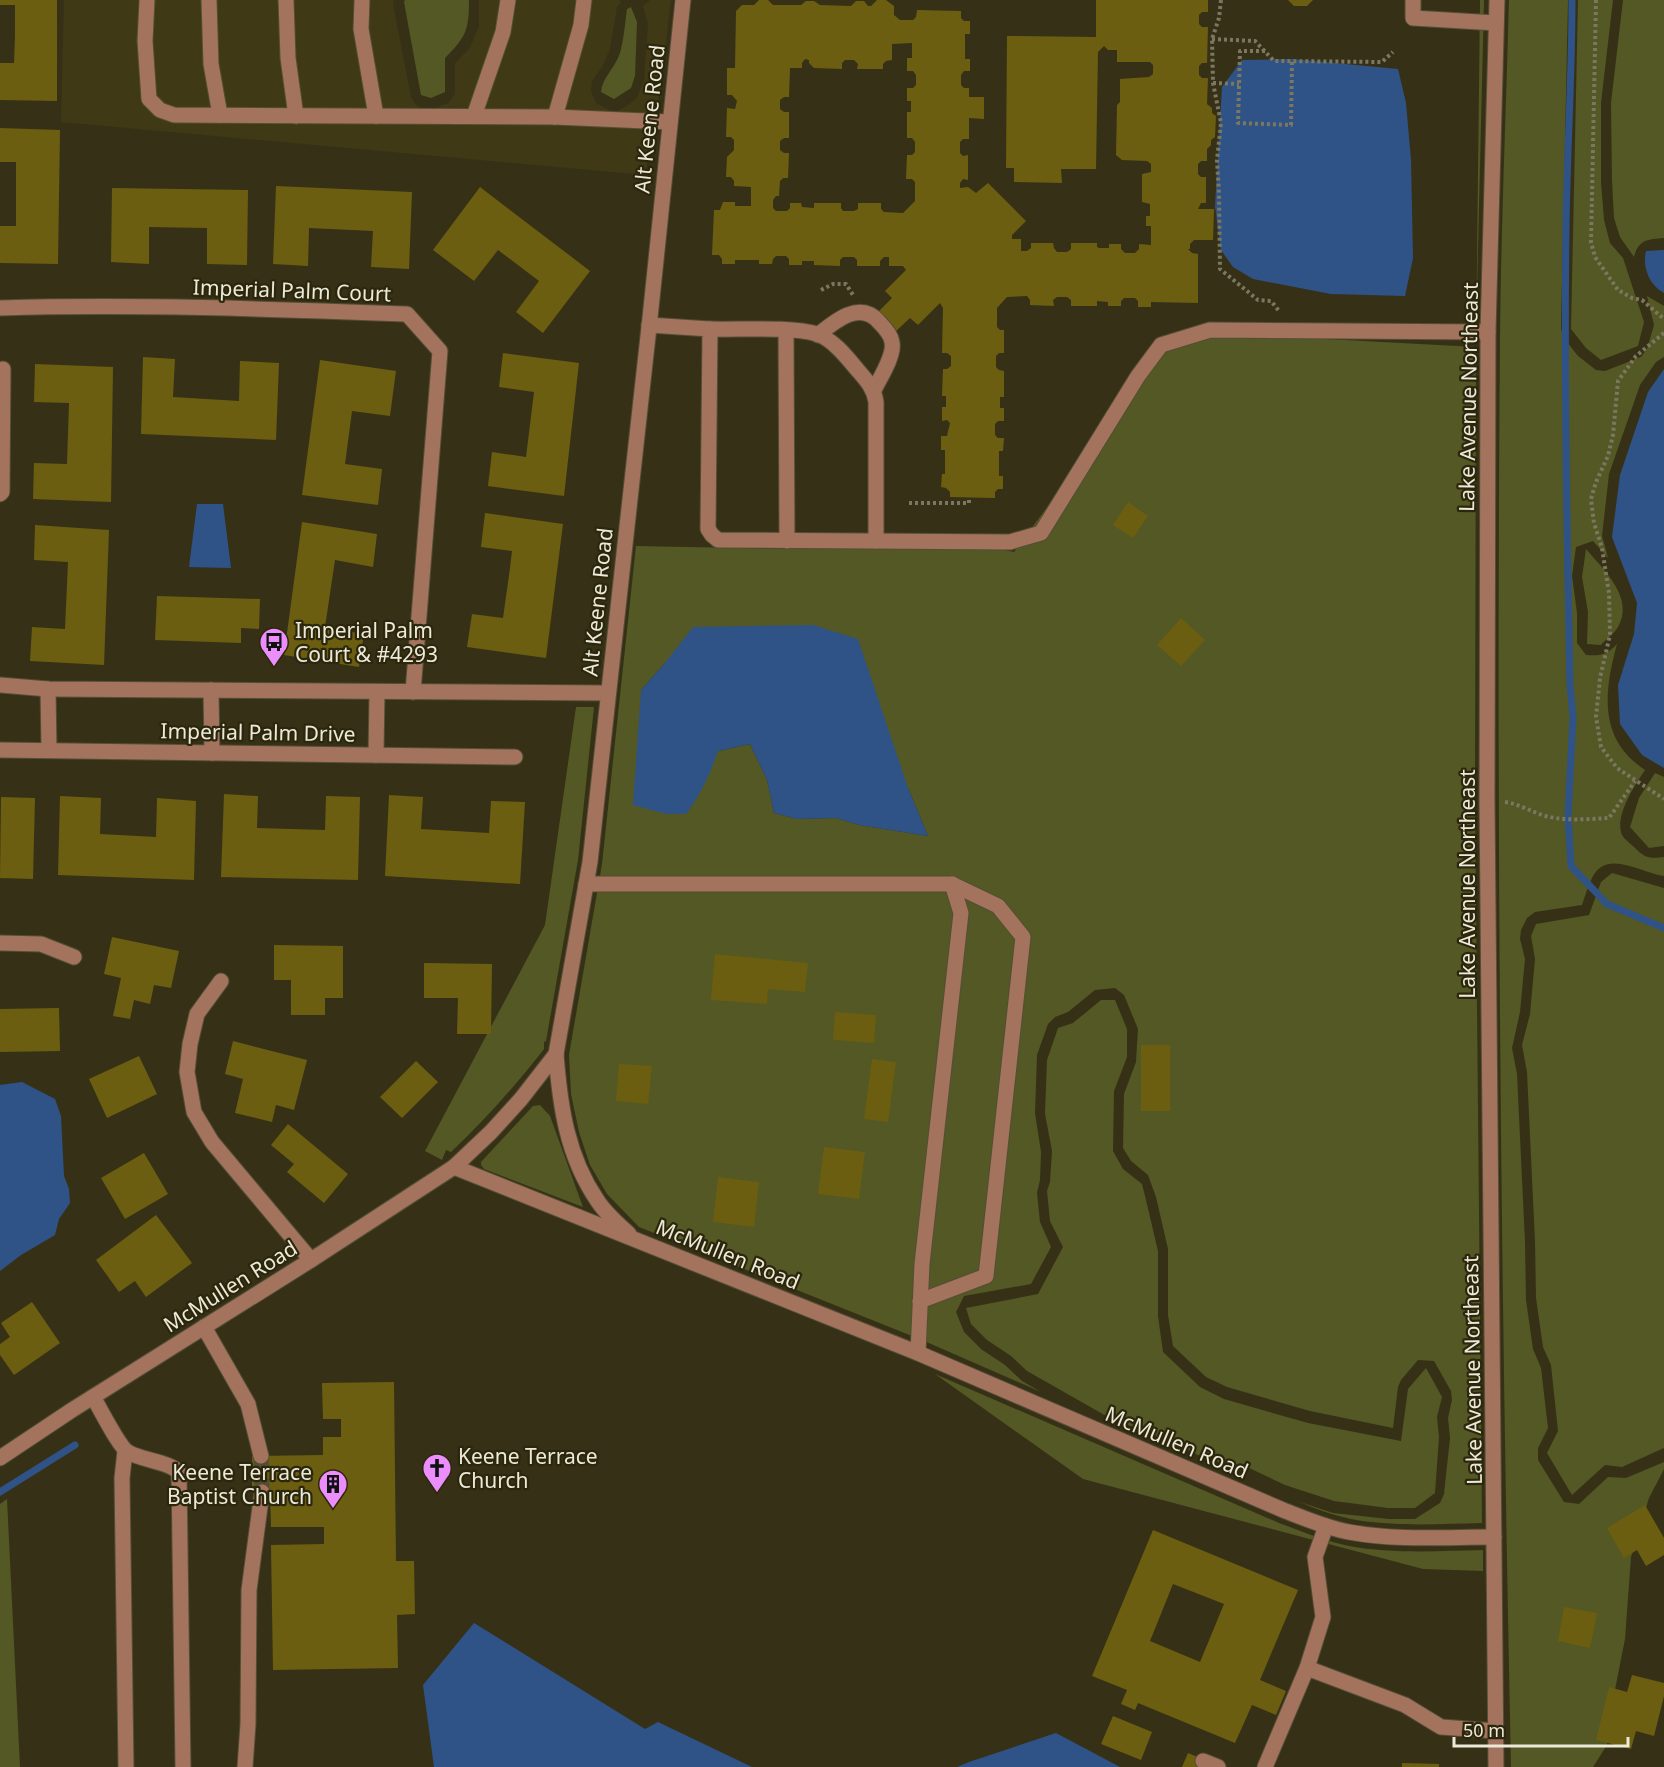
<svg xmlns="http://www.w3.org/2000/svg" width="1664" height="1767" font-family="'Noto Sans',sans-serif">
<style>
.built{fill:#403915}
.green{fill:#535824;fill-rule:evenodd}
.water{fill:#2f5386}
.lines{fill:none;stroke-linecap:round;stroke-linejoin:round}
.stream{stroke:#2f5386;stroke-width:7}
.building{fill:#6b5e10;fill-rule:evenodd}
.minor-tunnel{stroke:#514d33;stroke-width:15;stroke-dasharray:15 8;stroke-linecap:butt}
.minor-casing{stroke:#534e35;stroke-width:17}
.path{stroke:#7b7760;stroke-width:4;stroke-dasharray:3 3;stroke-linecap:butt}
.minor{stroke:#a3735d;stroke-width:15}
.labels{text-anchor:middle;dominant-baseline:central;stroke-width:4.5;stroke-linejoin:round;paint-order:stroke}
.street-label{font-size:21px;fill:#ebe9d8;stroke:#2c270c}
.poi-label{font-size:21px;fill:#ebe9d8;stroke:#2c270c;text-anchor:start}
</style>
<rect width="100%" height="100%" fill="#363116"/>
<polygon class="built" points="64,0 394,0 393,4 411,97 416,105 423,109 434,109 448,103 455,94 455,63 470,48 479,26 479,0 619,0 621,2 617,7 610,49 602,67 592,81 591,91 596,103 609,110 617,111 625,107 637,98 644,80 648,24 643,6 650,0 671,0 661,84 645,175 61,122"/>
<g class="green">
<path d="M405,0H469C469,30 466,37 445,58V92L431,98L421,95L404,2Z"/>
<path d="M1480,0H1484L1476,332L1475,801L1482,1523C1439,1524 1394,1527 1351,1519C1332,1515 1314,1508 1297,1501L1333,1513L1389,1519H1415L1440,1503L1444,1494L1450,1438L1448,1418L1452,1400L1451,1391L1434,1361L1418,1360L1401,1380L1398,1387L1393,1428L1310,1411L1227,1387L1206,1377L1173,1346L1168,1315V1249L1156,1197L1148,1175L1131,1161L1123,1148L1124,1094L1136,1062L1138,1029L1124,995L1115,988L1095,990L1068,1012L1055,1017L1048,1024L1037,1055L1035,1113L1041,1152L1040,1180L1037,1193L1040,1222L1051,1247L1031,1284L964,1296L956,1312L964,1332L981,1349L1005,1365L1022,1381L1041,1392L922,1340L639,1227L607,1194L590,1165L579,1132L571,1094L569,1055L602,864L636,546L788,549L967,542L1014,552L1177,331L1476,347ZM665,663L908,788L928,836L859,825L836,818L797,819L774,813L767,780L750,744L718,751L641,690Z"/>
<path d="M1509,0H1568L1561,328L1563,337L1578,356L1596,370L1605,371L1641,357L1647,349L1654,325L1647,296L1664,306V357L1656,362L1640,385L1609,474L1602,536L1608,558L1593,541L1576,547L1572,576L1577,613V643L1586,655C1601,656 1607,655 1617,644C1604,692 1598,739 1645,770C1635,785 1614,816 1622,835C1624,839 1631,844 1635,848C1645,858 1650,859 1664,857V876C1641,873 1606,848 1592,878C1588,886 1585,896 1582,905L1535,912L1527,918L1521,930L1520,939L1525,959L1520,1012L1512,1048L1517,1074L1525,1242L1526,1300L1533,1349L1541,1368L1548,1428L1538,1448V1460L1564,1502L1579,1504L1608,1477L1626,1478L1664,1462V1469L1649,1498L1631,1557L1625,1639L1610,1715L1607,1745L1593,1767H1511C1501,1291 1496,814 1500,337C1501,225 1506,112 1509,0Z"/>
<polygon points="1578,0 1613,0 1601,103 1601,182 1604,220 1610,243 1623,258 1644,322 1638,346 1601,360 1586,348 1571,329"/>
<path d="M1623,0H1664V238C1648,239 1638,240 1634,257L1620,237L1614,218L1612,181L1611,103Z"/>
<path d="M631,7L637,22L635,76L631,88L614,99L601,92C602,78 615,68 620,53C624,39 625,23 627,9Z"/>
<path d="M1586,549C1603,569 1635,598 1618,627C1614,634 1606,639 1601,645L1587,644L1588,612L1582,577Z"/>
<path d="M576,707H594L578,860L546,1041L544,1042V1049C515,1086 485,1120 451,1152L446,1150L442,1160L425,1151L545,925Z"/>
<polygon points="1655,773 1664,777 1664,846 1649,848 1630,827 1639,798"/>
<polygon points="1612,873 1664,888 1664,1448 1622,1467 1605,1465 1572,1495 1547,1453 1558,1431 1551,1365 1543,1347 1536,1298 1535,1242 1527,1072 1522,1045 1530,1014 1535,959 1531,936 1536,924 1589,915 1601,882"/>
<polygon points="1101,1000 1115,1000 1127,1029 1127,1057 1114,1091 1113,1151 1123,1169 1142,1184 1146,1200 1158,1251 1158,1316 1163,1352 1200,1387 1224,1399 1308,1423 1401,1441 1408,1389 1426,1368 1442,1397 1437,1417 1439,1437 1435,1493 1415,1508 1388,1508 1334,1501 1285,1485 1247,1467 1225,1464 1198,1455 1169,1441 1108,1417 1027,1371 1011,1356 987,1340 971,1324 966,1308 1038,1294 1063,1247 1050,1221 1047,1191 1050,1182 1052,1151 1045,1114 1047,1060 1058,1028 1073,1023"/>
<polygon points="540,1105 550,1116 583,1207 484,1169 481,1165 481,1162 533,1106"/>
<path d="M935,1374L1279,1523C1301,1531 1325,1541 1349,1546C1393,1554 1438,1551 1483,1550V1571L1423,1569L1083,1479Z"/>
<polygon points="7,1499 20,1767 0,1767 0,1504"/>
</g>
<g class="water">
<polygon points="1292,59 1398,69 1406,103 1411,160 1413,258 1405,296 1331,294 1253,279 1233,267 1221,250 1215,206 1222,87 1242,60"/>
<path d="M1664,250V293C1649,285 1642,267 1646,251Z"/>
<polygon points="1664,369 1664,768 1642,755 1620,724 1618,685 1634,634 1637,603 1612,537 1620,475 1648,392"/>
<polygon points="197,504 223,504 231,568 189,567"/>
<path d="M813,625L858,639L908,788L928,836L859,825L836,818L797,819L774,813L767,780L750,744L718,751C710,774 701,794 686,814H666L633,805L641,690L665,663L693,627Z"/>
<polygon points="22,1082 55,1099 61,1116 64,1176 69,1189 70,1203 59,1219 55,1235 21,1255 0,1271 0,1085"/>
<polygon points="474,1623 645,1729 658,1722 752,1767 434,1767 423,1685"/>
<polygon points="1056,1733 1120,1767 957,1767 969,1762"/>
</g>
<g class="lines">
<g class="stream">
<path d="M1572,0C1572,76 1567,151 1566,227C1564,379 1567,532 1570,685L1573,717L1568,816L1571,866L1607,904L1664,928"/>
<polyline points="0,1492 75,1445"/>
</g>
</g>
<g class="building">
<polygon points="0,0 57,0 57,101 0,100 0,63 14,63 15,37 15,5 0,5"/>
<path d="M759,0H768L773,5H801L806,1H814L820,5L851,6L856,1H864L868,6H871L877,0H886L894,6V15L900,20H913L916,17L917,10L961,11V18L964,21H970V34H965V59H970V71H964L961,75V85L964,88H969V97H984V119L969,118V139H963L960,142V153L963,156L968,155V180L963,179L960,183V188L968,187L976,193L988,183L1026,221L1012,235V239H1021V251H1027L1031,248V243H1053L1054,248L1057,252H1067L1071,249V243H1097V247L1099,248H1109V244H1121V249L1125,253H1135L1139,249V244L1151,245V226H1146V216H1150V204L1142,202V174L1151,172V164L1147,161L1122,160L1116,155L1117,105L1120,102V79L1149,77L1153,74V65L1150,62H1117V50H1108L1104,46L1098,52L1096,169H1061L1062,183L1014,182V168H1006L1007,36L1096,37V0H1208V12H1202L1199,15V24L1202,27H1208L1207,63H1202L1199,66V75L1202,78H1208L1207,104L1212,108V113L1216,116L1215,137L1211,140V145L1207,149V161H1201L1198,164V174L1201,177H1206V203H1201L1198,209H1214L1213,240H1194L1190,244V249H1188L1192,253L1198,254V303L1151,302V307H1138V301L1135,298H1124L1121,301V306H1108V302L1097,301V306H1071V300L1067,297H1057L1053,300L1054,306L1030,305V300L1027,296L1007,297L997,308V327L1000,330H1004V353H999L996,356V367L999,370L1004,371V397H1000V408H1004V421H998L995,424V435L998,438H1004L1003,451H999V476H1003V489H998L995,492V498L950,497V492L946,488L941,487L942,474H945V450H941V436H947L950,423L947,420L942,421V407H946V396H942L943,369H947L951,366V356L947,353H942L943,308L940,303L918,325L910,318L895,332L877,313L892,298L885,291L906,270L903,266H889V257H884L880,261V266H857V260L854,257H843L840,260V266L814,265V261H802V265H789V259L786,256H776L773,259L772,264H759V260H735V264H722V259L719,255H712L714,210H720L723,202H735V206H751V187L734,186V181L731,177H726L727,157L734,150V140L731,137H726L727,108L735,109L737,101L732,95H727V68H735L736,11L742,5H754ZM912,43V58H907V71H913L916,75V85L913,88H907V101H911V112H907V138H912L915,142V152L912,155H907L906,179H912L915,182V201L903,213L884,212L881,209V203H858V209L854,211H843L841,208V203H814V208L802,207L801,203H790V208L787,211H776L773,208V200L776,196H779L780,181L783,178H788L789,153H784L780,150V141L784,138H789V112H784L780,109V100L784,97H789L790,68H802V63L805,59L809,60V63L814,68L842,69V63L845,60H854L858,64L857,69H883V64L886,61L892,60V44Z"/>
<polygon points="1288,0 1313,0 1307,6 1294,6"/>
<polygon points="0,128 60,130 58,264 0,263 0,226 16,226 16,162 0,162"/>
<polygon points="276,186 412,192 409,269 371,267 373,231 309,228 308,266 273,264"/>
<polygon points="480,187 590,271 543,333 516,312 539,281 498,250 474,281 433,250"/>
<polygon points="112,188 248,190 247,265 207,264 207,228 149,227 149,264 111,262"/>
<polygon points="503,353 579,363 564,496 488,486 492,452 526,457 534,392 499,387"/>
<polygon points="143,357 175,359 173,397 239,401 240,361 279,363 276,440 141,434"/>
<polygon points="320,360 396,371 390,416 352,411 345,464 382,469 378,505 302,495"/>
<polygon points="35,364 113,367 111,502 33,499 34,463 67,464 69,403 34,402"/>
<polygon points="1128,502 1148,516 1133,538 1113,525"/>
<polygon points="485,513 563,524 546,658 467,647 472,614 503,618 510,568 512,551 481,547"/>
<polygon points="302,522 377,534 373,567 335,560 325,627 364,634 359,667 284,655"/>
<polygon points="35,525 109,530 104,665 30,661 32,627 65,629 68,562 34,560"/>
<polygon points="157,596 260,599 259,629 241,628 241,643 155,640"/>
<polygon points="1181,618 1205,640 1181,666 1157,645"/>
<polygon points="224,794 258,796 257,828 325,830 326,796 360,797 358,880 221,877"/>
<polygon points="389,795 423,797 421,829 489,833 491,801 525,802 520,884 385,876"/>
<polygon points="60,796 101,798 100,834 156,837 157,798 196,801 194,880 58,875"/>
<polygon points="1,797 35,798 33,879 0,878"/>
<polygon points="112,937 179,951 171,988 154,985 150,1004 134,1000 130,1019 113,1016 121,978 104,974"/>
<polygon points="274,945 343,946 343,998 325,998 325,1015 291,1015 291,980 274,980"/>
<polygon points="715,954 808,963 805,992 768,989 767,1004 711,1000"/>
<polygon points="424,963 492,964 491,1034 457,1034 458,998 424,998"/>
<polygon points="59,1008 60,1051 0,1052 0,1009"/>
<polygon points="835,1012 876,1015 874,1043 833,1040"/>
<polygon points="233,1041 307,1060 294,1110 276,1105 272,1122 235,1113 243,1079 225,1074"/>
<rect x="1141" y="1045" width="29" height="66"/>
<polygon points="139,1056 157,1094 107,1118 89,1079"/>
<polygon points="872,1059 896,1062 888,1122 864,1119"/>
<polygon points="416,1061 438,1082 402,1118 380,1097"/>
<polygon points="619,1064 652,1066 648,1104 616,1101"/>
<polygon points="288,1124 348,1174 324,1203 287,1172 294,1164 271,1145"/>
<polygon points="824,1147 865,1152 859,1199 818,1194"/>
<polygon points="144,1153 168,1194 125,1219 101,1178"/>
<polygon points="718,1177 759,1182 754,1227 713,1222"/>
<polygon points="156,1215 192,1263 146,1297 135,1281 119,1292 96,1260"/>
<polygon points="32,1302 60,1343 14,1375 0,1355 0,1344 10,1337 1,1323"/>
<polygon points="394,1382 396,1561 414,1561 415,1614 397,1615 398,1668 273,1670 271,1545 324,1544 324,1527 271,1527 270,1491 252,1492 252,1456 323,1455 323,1437 341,1437 341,1419 323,1419 322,1383"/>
<polygon points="1645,1505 1664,1538 1664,1555 1646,1566 1637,1550 1624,1558 1607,1528"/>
<path d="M1153,1530L1298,1590L1260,1680L1286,1691L1276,1715L1252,1705L1235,1743L1138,1703L1135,1710L1121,1704L1127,1690L1092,1676ZM1173,1584L1224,1604L1200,1662L1150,1641Z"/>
<polygon points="1564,1607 1597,1613 1590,1648 1558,1641"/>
<polygon points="1632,1675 1664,1683 1664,1696 1654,1736 1636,1731 1631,1749 1596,1740 1609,1687 1627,1692"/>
<polygon points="1113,1716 1152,1732 1141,1760 1101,1744"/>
<polygon points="1188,1753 1200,1758 1197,1767 1182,1767"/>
<polygon points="1402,1763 1439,1764 1439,1767 1402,1767"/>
</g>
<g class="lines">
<polyline class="minor-tunnel" points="261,1456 262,1492"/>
<g class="minor-casing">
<g id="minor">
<polyline points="147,0 145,41 149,99 160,110 174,115 555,117 669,122"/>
<polyline points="209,0 211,64 220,115"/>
<polyline points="286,0 288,58 296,116"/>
<polyline points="362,0 361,29 376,116"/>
<polyline points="1413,0 1413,18 1496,23"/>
<polyline points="474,116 503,32 508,0"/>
<polyline points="555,117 581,25 584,0"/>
<path d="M0,308C136,304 271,309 407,314L440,351L413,692"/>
<polyline points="649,325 710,329 708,529 712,535 718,540 1010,542 1041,533 1138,376 1161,345 1210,330 1488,332"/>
<path d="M710,329C739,330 790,326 817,334C832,339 846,356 855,367C865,379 874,387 876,402V541"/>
<polyline points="786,331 787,541"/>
<path d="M818,335C835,321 860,300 879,322C884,327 891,335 892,342C895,355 880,378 874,390"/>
<polyline points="0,494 2,492 3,369"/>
<polyline points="0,685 48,689 608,693"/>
<polyline points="48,689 49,750"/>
<polyline points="211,690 212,753"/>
<polyline points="0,750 515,757"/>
<polyline points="376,755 377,692"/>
<polyline points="586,884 952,884 961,913 922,1264 918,1353"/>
<polyline points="0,943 41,944 74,957"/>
<polyline points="221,981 197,1014 190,1044 187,1072 194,1112 212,1142 311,1260"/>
<path d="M556,1054C560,1106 567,1156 597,1200C605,1213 618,1224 629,1234"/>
<path d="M454,1167L918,1353L1283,1510C1304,1518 1326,1528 1349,1532C1397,1541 1446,1537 1494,1537"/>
<polyline points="920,1301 986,1276 1023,937 998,906 952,884"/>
<polyline points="204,1327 248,1404 261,1456"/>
<path d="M93,1397C100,1408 119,1447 128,1452C140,1460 172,1462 179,1473L183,1767"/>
<polyline points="125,1451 122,1478 126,1767"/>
<polyline points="0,1458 72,1410 311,1260 454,1167 491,1132 521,1099 556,1054 590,862 650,318 683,0"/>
<polyline points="1307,1668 1405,1705 1441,1727 1496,1731"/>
<polyline points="1203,1761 1218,1767"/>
<polyline points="245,1767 248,1724 249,1590 262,1492"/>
<polyline points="1265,1767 1307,1668 1323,1617 1315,1557 1326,1526"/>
<polyline points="1496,1767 1487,800 1488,332 1497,0"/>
</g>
</g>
<g class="path">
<polyline points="1221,0 1219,18 1212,39 1213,83 1221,123 1217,160 1219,193 1220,269 1258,300 1271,301 1280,312"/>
<polyline points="1596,0 1591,242 1595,257 1618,290 1632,298 1642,300 1664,319"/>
<polyline points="1212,39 1255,41 1274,61 1382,62 1393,52"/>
<polyline points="1265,51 1240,51 1238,123 1291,125 1292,61"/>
<polyline points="1213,83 1239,84"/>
<polyline points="821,290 833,284 846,284 853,295"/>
<polyline points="1664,333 1636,356 1618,381 1613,435 1608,456 1596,482 1591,499 1594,523 1602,548 1609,593 1610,635 1600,678 1596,717 1601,747 1617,768 1664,799"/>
<polyline points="909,503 969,503 969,498"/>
<path d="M1505,802C1521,804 1534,814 1550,817C1569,821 1590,819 1609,818L1635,781"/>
</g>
<use href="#minor" class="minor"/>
</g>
<defs>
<g id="bus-pin" transform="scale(1.5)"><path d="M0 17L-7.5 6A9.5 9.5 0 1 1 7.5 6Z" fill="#eb8dfb" stroke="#2c270c"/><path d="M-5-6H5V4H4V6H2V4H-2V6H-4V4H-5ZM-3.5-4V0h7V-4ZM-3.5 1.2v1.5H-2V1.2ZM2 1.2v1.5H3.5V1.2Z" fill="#111"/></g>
<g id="church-pin" transform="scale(1.5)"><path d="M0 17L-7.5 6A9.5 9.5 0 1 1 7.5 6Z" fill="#eb8dfb" stroke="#2c270c"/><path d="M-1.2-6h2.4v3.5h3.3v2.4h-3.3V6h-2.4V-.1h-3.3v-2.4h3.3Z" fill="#111"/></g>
<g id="building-pin" transform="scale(1.5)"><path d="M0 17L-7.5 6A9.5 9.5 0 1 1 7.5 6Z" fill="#eb8dfb" stroke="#2c270c"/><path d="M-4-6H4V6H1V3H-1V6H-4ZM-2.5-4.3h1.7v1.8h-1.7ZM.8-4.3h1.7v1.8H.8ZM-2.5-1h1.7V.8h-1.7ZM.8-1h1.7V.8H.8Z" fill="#111"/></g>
</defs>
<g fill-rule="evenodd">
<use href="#bus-pin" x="274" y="642"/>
<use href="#church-pin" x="437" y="1468"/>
<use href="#building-pin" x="333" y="1484"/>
</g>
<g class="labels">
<g class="street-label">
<text transform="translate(649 119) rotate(-84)">Alt Keene Road</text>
<text transform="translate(292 290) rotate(2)">Imperial Palm Court</text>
<text transform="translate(1468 397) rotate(-89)">Lake Avenue Northeast</text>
<text transform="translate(597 602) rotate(-84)">Alt Keene Road</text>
<text transform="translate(258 732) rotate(1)">Imperial Palm Drive</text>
<text transform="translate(1467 884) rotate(-90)">Lake Avenue Northeast</text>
<text transform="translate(728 1254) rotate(22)">McMullen Road</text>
<text transform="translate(230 1286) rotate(-32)">McMullen Road</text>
<text transform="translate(1472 1370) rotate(-91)">Lake Avenue Northeast</text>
<text transform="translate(1177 1442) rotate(23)">McMullen Road</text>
</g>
<g class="poi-label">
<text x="295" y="630">Imperial Palm<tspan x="295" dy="24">Court &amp; #4293</tspan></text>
<text x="458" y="1456">Keene Terrace<tspan x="458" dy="24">Church</tspan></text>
<text x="312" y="1472" text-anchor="end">Keene Terrace<tspan x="312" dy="24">Baptist Church</tspan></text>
</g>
</g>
<path d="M1454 1737v9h174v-9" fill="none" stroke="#ebe9d8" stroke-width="3"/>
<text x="1463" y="1737" font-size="18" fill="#ebe9d8" stroke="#2c270c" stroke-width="4.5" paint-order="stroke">50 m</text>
</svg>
